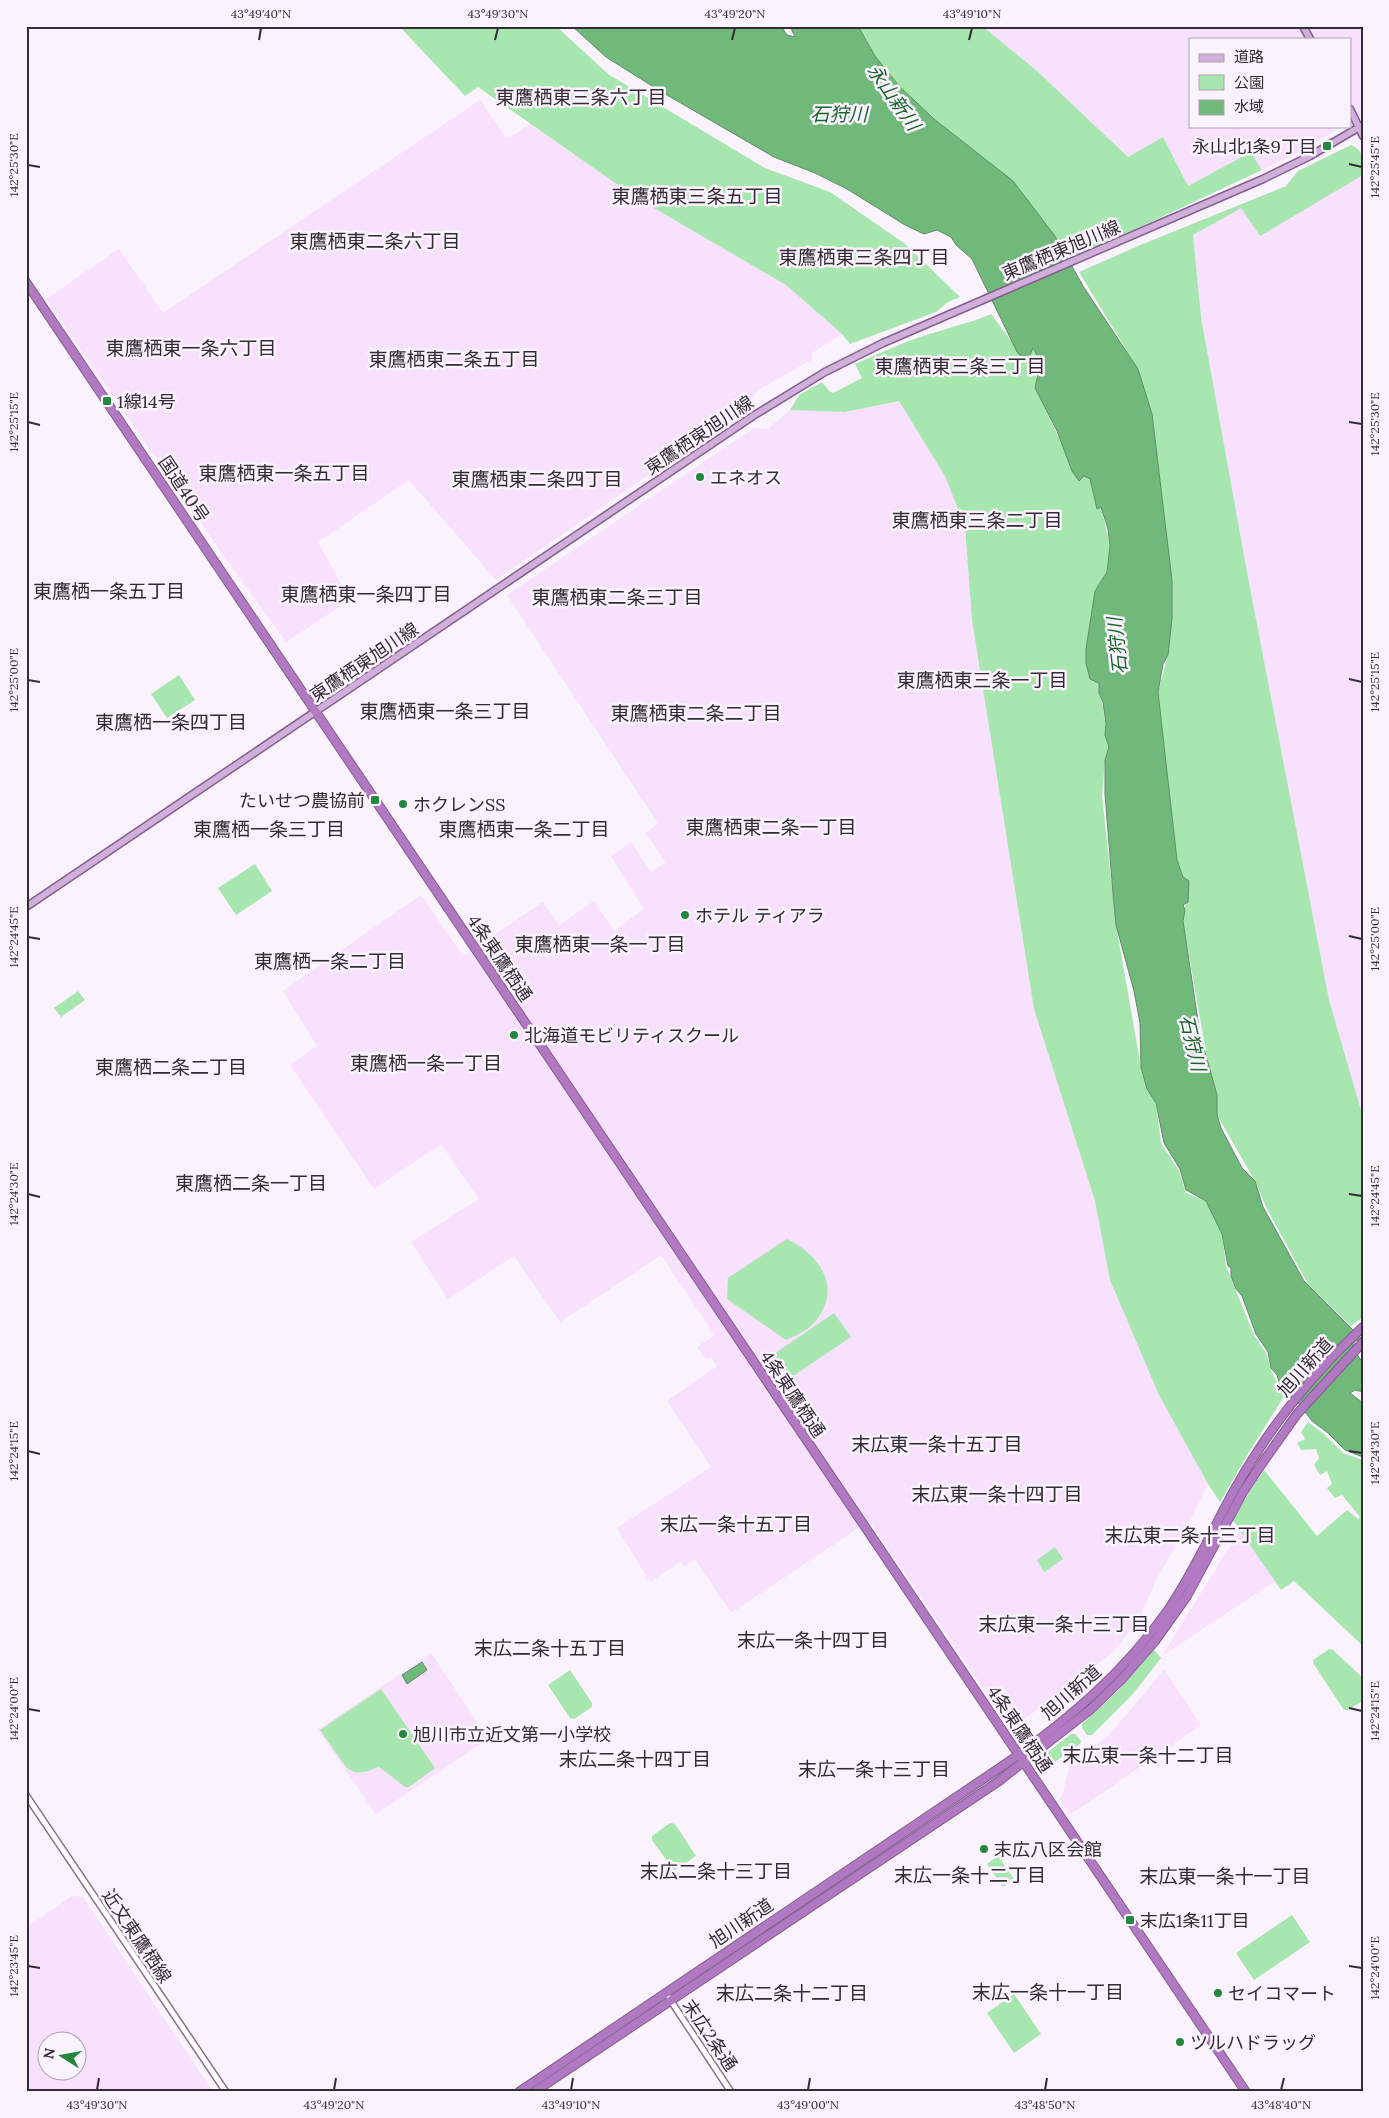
<svg xmlns="http://www.w3.org/2000/svg" width="1389" height="2118" font-family="Lora,'Noto Sans JP',serif">
<style>
.built{fill:#f8e0ff;fill-rule:evenodd}
.green{fill:#a7e6af}
.water{fill:#70b97b;stroke:#5e8f66}
.lines{fill:none;stroke-linecap:round;stroke-linejoin:round}
.minor-casing{stroke:#857489;stroke-width:8}
.major-casing{stroke:#855e90;stroke-width:9}
.highway-casing{stroke:#855e90;stroke-width:10}
.minor{stroke:#fff;stroke-width:5}
.major{stroke:#d0afda;stroke-width:6}
.highway{stroke:#b179c1;stroke-width:8}
.ticks{fill:none;stroke:#332c35;stroke-width:2}
.poi-dot{fill:#23883d;stroke:#faf2fc;stroke-width:2}
.labels{text-anchor:middle;dominant-baseline:central;stroke-width:5;stroke-linejoin:round;paint-order:stroke}
.poi-label{font-size:18px;fill:#332c35;stroke:#faf2fc;text-anchor:start}
.street-label{font-size:18px;fill:#332c35;stroke:#faf2fc}
.neighbourhood-label{font-size:19px;fill:#332c35;stroke:#faf2fc}
.water-label{font-size:19px;font-style:italic;fill:#19662d;stroke:#faf2fc}
.neatline{fill:none;stroke:#332c35;stroke-width:2}
.ticks-label{font-size:12px;text-anchor:middle;fill:#332c35}
</style>
<rect width="100%" height="100%" fill="#faf2fc"/>
<g class="built">
<polygon points="982,26 1363,26 1363,115 1350,122 1350,39 1190,39 1190,126 1342,126 1303,150 1262,170 1251,152 1188,186 1163,137 1128,157 1036,70"/>
<polygon points="480,100 507,139 530,124 635,197 786,285 842,334 812,353 813,359 758,390 746,408 496,580 409,480 318,542 350,600 286,642 226,559 46,299 119,249 163,313"/>
<polygon points="1363,175 1363,1117 1329,1000 1247,572 1201,317 1193,235 1241,207 1260,235"/>
<polygon points="899,401 945,476 965,527 972,620 1034,1009 1095,1201 1110,1280 1159,1395 1208,1484 1186,1529 1159,1574 1140,1616 1114,1651 1078,1680 1011,1729 869,1521 731,1613 695,1559 684,1566 680,1562 650,1582 617,1528 711,1467 667,1401 717,1366 711,1357 706,1360 697,1347 715,1335 661,1255 560,1322 514,1256 448,1299 411,1242 479,1199 441,1144 374,1189 290,1065 317,1046 283,991 421,895 463,956 543,902 559,925 594,901 614,931 644,909 611,856 631,842 651,872 666,862 646,833 658,823 507,595 754,428 768,429 790,410 845,412"/>
<polygon points="1240,1530 1275,1581 1162,1656"/>
<polygon points="431,1653 488,1739 376,1814 318,1730"/>
<polygon points="1164,1670 1201,1725 1070,1815 1059,1799 1063,1794 1069,1767 1108,1736"/>
<path d="M72,1896L83,1897L213,2092H26V1928ZM48,2040H78V2070H48Z"/>
</g>
<g class="green">
<polygon points="399,26 556,26 608,74 765,168 830,192 904,243 960,297 948,302 936,312 850,344 842,334 786,285 635,197 478,87 465,96"/>
<polygon points="858,26 982,26 1036,70 1128,157 1163,137 1188,186 1251,152 1262,170 1072,259 1055,236 900,87 875,56"/>
<path d="M1351,145C1365,150 1363,162 1363,175L1260,236L1241,208L1193,235L1201,317L1247,572L1329,1000L1363,1117V1317L1351,1326L1308,1284L1267,1209L1255,1181L1217,1115L1183,921L1188,888L1177,860L1158,692L1168,655L1138,369L1079,272L1138,246L1286,186L1298,171Z"/>
<path d="M991,314L1027,362L1033,347L1039,357L1035,388L1079,480L1084,476L1090,479L1097,508L1101,507L1110,546L1107,572L1095,591L1086,649L1099,683L1109,747L1105,760L1102,796L1116,925L1141,1067L1147,1089L1156,1103L1161,1143L1179,1171L1186,1193L1206,1201L1222,1234L1226,1266L1254,1335L1266,1353L1272,1373L1279,1386L1288,1390L1249,1452L1220,1502L1208,1484L1159,1395L1110,1280L1095,1201L1034,1009L972,620L965,527L945,476L899,401L845,412L790,410L799,395L822,382L829,391L833,393L862,378L855,364C884,351 913,338 943,330C960,324 974,322 991,314Z"/>
<polygon points="179,675 195,700 167,718 151,694"/>
<polygon points="255,864 272,891 236,915 218,888"/>
<polygon points="78,991 85,1000 61,1017 54,1008"/>
<path d="M787,1239C820,1255 843,1288 815,1322C808,1330 795,1336 786,1340L727,1299L728,1278Z"/>
<polygon points="834,1313 851,1337 790,1378 774,1354"/>
<polygon points="1308,1422 1324,1434 1343,1453 1363,1460 1363,1646 1294,1581 1281,1590 1232,1519 1264,1470 1317,1536 1347,1510 1358,1519 1360,1517 1342,1495 1335,1498 1327,1488 1332,1484 1327,1471 1320,1475 1314,1465 1319,1458 1316,1449 1301,1450 1297,1443 1305,1439 1301,1432"/>
<polygon points="1055,1547 1063,1559 1044,1572 1037,1560"/>
<polygon points="1153,1649 1161,1658 1132,1695 1092,1735 1087,1735 1082,1728 1082,1724 1118,1691"/>
<polygon points="1329,1649 1333,1650 1363,1678 1363,1701 1348,1710 1344,1710 1313,1663 1313,1660"/>
<polygon points="570,1670 592,1703 592,1707 574,1719 570,1718 548,1685"/>
<path d="M381,1689L435,1768L409,1787H405L379,1767C367,1771 357,1777 346,1767L320,1730Z"/>
<polygon points="1071,1734 1075,1734 1081,1741 1080,1744 1045,1769 1041,1769 1039,1765 1039,1759"/>
<polygon points="670,1823 675,1824 696,1856 674,1871 652,1840 652,1836"/>
<polygon points="998,1856 1014,1879 1003,1887 987,1864"/>
<polygon points="1292,1915 1310,1942 1254,1980 1236,1953"/>
<polygon points="1014,1994 1041,2034 1014,2053 987,2013"/>
</g>
<g class="water">
<path d="M572,26H781L787,35L795,37L790,26H858L875,56L900,87L934,119L1013,181L1055,236L1083,286L1138,369L1152,414L1172,580V619L1168,655L1163,664L1158,692L1177,860L1183,877L1189,881L1188,902L1183,905L1185,910L1183,921L1200,1034L1217,1095V1115L1221,1128L1242,1168L1255,1181L1263,1207L1304,1281L1363,1340V1344L1359,1340L1355,1341L1352,1347L1363,1363V1392L1355,1390L1350,1393L1363,1403V1457L1345,1450L1328,1433L1312,1421L1288,1390L1280,1385L1277,1375L1271,1368L1268,1352L1256,1334L1242,1296L1236,1289L1231,1276V1268L1228,1266L1222,1234L1206,1201L1186,1190L1180,1169L1164,1143L1156,1103L1147,1089L1141,1067L1140,1023L1134,991L1116,925L1113,894L1105,794V760L1109,747L1105,735L1106,724L1103,702L1099,693V683L1090,679L1086,663V649L1095,591L1107,572L1110,546L1108,529L1101,507L1097,509L1090,479L1084,476L1079,481L1072,471L1057,431L1035,388C1038,373 1042,361 1033,348L1027,362L1017,352L972,259L956,245L951,237L937,230L924,234L905,225L847,189L815,173L774,157L660,91L606,57Z"/>
<polygon points="422,1662 427,1670 407,1684 402,1675"/>
</g>
<g class="lines">
<g class="minor-casing">
<g id="minor">
<polyline points="26,1795 226,2092"/>
<polyline points="669,1998 731,2092"/>
</g>
</g>
<g class="major-casing">
<g id="major">
<polyline points="1303,26 1310,39"/>
<polyline points="1350,109 1363,136"/>
<polyline points="26,907 753,416 825,372 883,343 1263,179 1310,156 1363,125"/>
</g>
</g>
<g class="highway-casing">
<g id="highway">
<polyline points="26,282 1246,2092"/>
<path d="M519,2092L1004,1765C1067,1721 1124,1673 1168,1610C1195,1571 1213,1528 1236,1487C1269,1428 1313,1373 1363,1327"/>
<polyline points="534,2092 999,1781 1091,1709 1121,1680 1155,1641 1187,1596 1243,1492 1263,1462 1297,1414 1363,1342"/>
</g>
</g>
<use href="#minor" class="minor"/>
<use href="#major" class="major"/>
<use href="#highway" class="highway"/>
</g>
<path class="ticks" d="M259,40L261,28M495,40L498,28M732,40L735,28M969,40L972,28M1349,164L1362,167M28,165L40,167M28,422L40,425M1349,422L1362,424M1349,679L1362,682M28,680L40,682M1349,936L1362,939M28,937L40,939M28,1194L40,1197M1349,1194L1362,1196M28,1451L40,1454M1349,1451L1362,1453M1349,1708L1362,1711M28,1709L40,1711M28,1966L40,1968M1349,1966L1362,1968M97,2090L99,2078M334,2090L336,2078M571,2090L573,2078M808,2090L810,2078M1045,2090L1047,2078M1281,2090L1284,2078"/>
<g class="poi-dot">
<rect x="1322" y="141" width="10" height="10" rx="2.5"/>
<rect x="102" y="396" width="10" height="10" rx="2.5"/>
<circle cx="700" cy="477" r="5"/>
<rect x="370" y="795" width="10" height="10" rx="2.5"/>
<circle cx="403" cy="804" r="5"/>
<circle cx="685" cy="915" r="5"/>
<circle cx="514" cy="1035" r="5"/>
<circle cx="403" cy="1734" r="5"/>
<circle cx="984" cy="1849" r="5"/>
<rect x="1125" y="1915" width="10" height="10" rx="2.5"/>
<circle cx="1218" cy="1993" r="5"/>
<circle cx="1180" cy="2042" r="5"/>
</g>
<g class="labels">
<g class="poi-label">
<text x="1317" y="146" text-anchor="end">永山北1条9丁目</text>
<text x="117" y="401">1線14号</text>
<text x="710" y="477">エネオス</text>
<text x="365" y="800" text-anchor="end">たいせつ農協前</text>
<text x="413" y="804">ホクレンSS</text>
<text x="695" y="915">ホテル ティアラ</text>
<text x="524" y="1035">北海道モビリティスクール</text>
<text x="413" y="1734">旭川市立近文第一小学校</text>
<text x="994" y="1849">末広八区会館</text>
<text x="1140" y="1920">末広1条11丁目</text>
<text x="1228" y="1993">セイコマート</text>
<text x="1190" y="2042">ツルハドラッグ</text>
</g>
<g class="street-label">
<text transform="translate(1061 250) rotate(-23)">東鷹栖東旭川線</text>
<text transform="translate(699 435) rotate(-34)">東鷹栖東旭川線</text>
<text transform="translate(184 489) rotate(56)">国道40号</text>
<text transform="translate(364 662) rotate(-34)">東鷹栖東旭川線</text>
<text transform="translate(500 958) rotate(56)">4条東鷹栖通</text>
<text transform="translate(1305 1367) rotate(-48)">旭川新道</text>
<text transform="translate(793 1394) rotate(56)">4条東鷹栖通</text>
<text transform="translate(1071 1692) rotate(-41)">旭川新道</text>
<text transform="translate(1020 1729) rotate(56)">4条東鷹栖通</text>
<text transform="translate(741 1923) rotate(-34)">旭川新道</text>
<text transform="translate(137 1936) rotate(56)">近文東鷹栖線</text>
<text transform="translate(710 2035) rotate(56)">末広2条通</text>
</g>
<g class="neighbourhood-label">
<text x="581" y="97">東鷹栖東三条六丁目</text>
<text x="697" y="196">東鷹栖東三条五丁目</text>
<text x="375" y="241">東鷹栖東二条六丁目</text>
<text x="864" y="257">東鷹栖東三条四丁目</text>
<text x="191" y="348">東鷹栖東一条六丁目</text>
<text x="454" y="359">東鷹栖東二条五丁目</text>
<text x="960" y="366">東鷹栖東三条三丁目</text>
<text x="284" y="473">東鷹栖東一条五丁目</text>
<text x="537" y="479">東鷹栖東二条四丁目</text>
<text x="977" y="520">東鷹栖東三条二丁目</text>
<text x="109" y="591">東鷹栖一条五丁目</text>
<text x="366" y="594">東鷹栖東一条四丁目</text>
<text x="617" y="597">東鷹栖東二条三丁目</text>
<text x="982" y="680">東鷹栖東三条一丁目</text>
<text x="445" y="711">東鷹栖東一条三丁目</text>
<text x="696" y="713">東鷹栖東二条二丁目</text>
<text x="171" y="722">東鷹栖一条四丁目</text>
<text x="771" y="827">東鷹栖東二条一丁目</text>
<text x="269" y="829">東鷹栖一条三丁目</text>
<text x="524" y="829">東鷹栖東一条二丁目</text>
<text x="600" y="944">東鷹栖東一条一丁目</text>
<text x="330" y="961">東鷹栖一条二丁目</text>
<text x="426" y="1063">東鷹栖一条一丁目</text>
<text x="171" y="1067">東鷹栖二条二丁目</text>
<text x="251" y="1183">東鷹栖二条一丁目</text>
<text x="937" y="1444">末広東一条十五丁目</text>
<text x="997" y="1494">末広東一条十四丁目</text>
<text x="736" y="1524">末広一条十五丁目</text>
<text x="1190" y="1535">末広東二条十三丁目</text>
<text x="1064" y="1624">末広東一条十三丁目</text>
<text x="813" y="1640">末広一条十四丁目</text>
<text x="550" y="1648">末広二条十五丁目</text>
<text x="1148" y="1755">末広東一条十二丁目</text>
<text x="635" y="1759">末広二条十四丁目</text>
<text x="874" y="1769">末広一条十三丁目</text>
<text x="716" y="1871">末広二条十三丁目</text>
<text x="970" y="1875">末広一条十二丁目</text>
<text x="1225" y="1876">末広東一条十一丁目</text>
<text x="1048" y="1992">末広一条十一丁目</text>
<text x="792" y="1993">末広二条十二丁目</text>
</g>
<g class="water-label">
<text transform="translate(894 97) rotate(55)">永山新川</text>
<text x="839" y="114">石狩川</text>
<text transform="translate(1117 646) rotate(-96)">石狩川</text>
<text transform="translate(1193 1043) rotate(77)">石狩川</text>
</g>
</g>
<rect width="1389" height="2118" fill="none" stroke="#faf2fc" stroke-width="55"/>
<rect x="1189" y="38" width="162" height="90" fill="#faf2fc" stroke="#aaa3ac"/>
<rect x="1199" y="54" width="25" height="8" fill="#d0afda" stroke="#aaa3ac"/>
<text x="1234" y="62" font-size="15" fill="#332c35">道路</text>
<rect x="1199" y="75" width="25" height="15" fill="#a7e6af" stroke="#aaa3ac"/>
<text x="1234" y="88" font-size="15" fill="#332c35">公園</text>
<rect x="1199" y="100" width="25" height="15" fill="#70b97b" stroke="#aaa3ac"/>
<text x="1234" y="112" font-size="15" fill="#332c35">水域</text>
<g transform="translate(62 2056) rotate(281)"><circle r="24" fill="#faf2fc" stroke="#aaa3ac"/>
<path d="M0-4L9 19L0 12L-9 19Z" fill="#23883d"/>
<text y="-8" font-size="14" font-weight="bold" text-anchor="middle" fill="#332c35">N</text>
</g>
<rect x="28" y="28" width="1334" height="2062" class="neatline"/>
<g class="ticks-label">
<text x="261" y="18">43°49'40"N</text>
<text x="498" y="18">43°49'30"N</text>
<text x="735" y="18">43°49'20"N</text>
<text x="972" y="18">43°49'10"N</text>
<text transform="translate(14 165) rotate(-90)" y="4">142°25'30"E</text>
<text transform="translate(1375 167) rotate(-90)" y="4">142°25'45"E</text>
<text transform="translate(14 422) rotate(-90)" y="4">142°25'15"E</text>
<text transform="translate(1375 424) rotate(-90)" y="4">142°25'30"E</text>
<text transform="translate(14 680) rotate(-90)" y="4">142°25'00"E</text>
<text transform="translate(1375 682) rotate(-90)" y="4">142°25'15"E</text>
<text transform="translate(14 937) rotate(-90)" y="4">142°24'45"E</text>
<text transform="translate(1375 939) rotate(-90)" y="4">142°25'00"E</text>
<text transform="translate(14 1194) rotate(-90)" y="4">142°24'30"E</text>
<text transform="translate(1375 1196) rotate(-90)" y="4">142°24'45"E</text>
<text transform="translate(14 1451) rotate(-90)" y="4">142°24'15"E</text>
<text transform="translate(1375 1453) rotate(-90)" y="4">142°24'30"E</text>
<text transform="translate(14 1709) rotate(-90)" y="4">142°24'00"E</text>
<text transform="translate(1375 1711) rotate(-90)" y="4">142°24'15"E</text>
<text transform="translate(14 1966) rotate(-90)" y="4">142°23'45"E</text>
<text transform="translate(1375 1968) rotate(-90)" y="4">142°24'00"E</text>
<text x="97" y="2109">43°49'30"N</text>
<text x="334" y="2109">43°49'20"N</text>
<text x="571" y="2109">43°49'10"N</text>
<text x="808" y="2109">43°49'00"N</text>
<text x="1045" y="2109">43°48'50"N</text>
<text x="1281" y="2109">43°48'40"N</text>
</g>
</svg>
